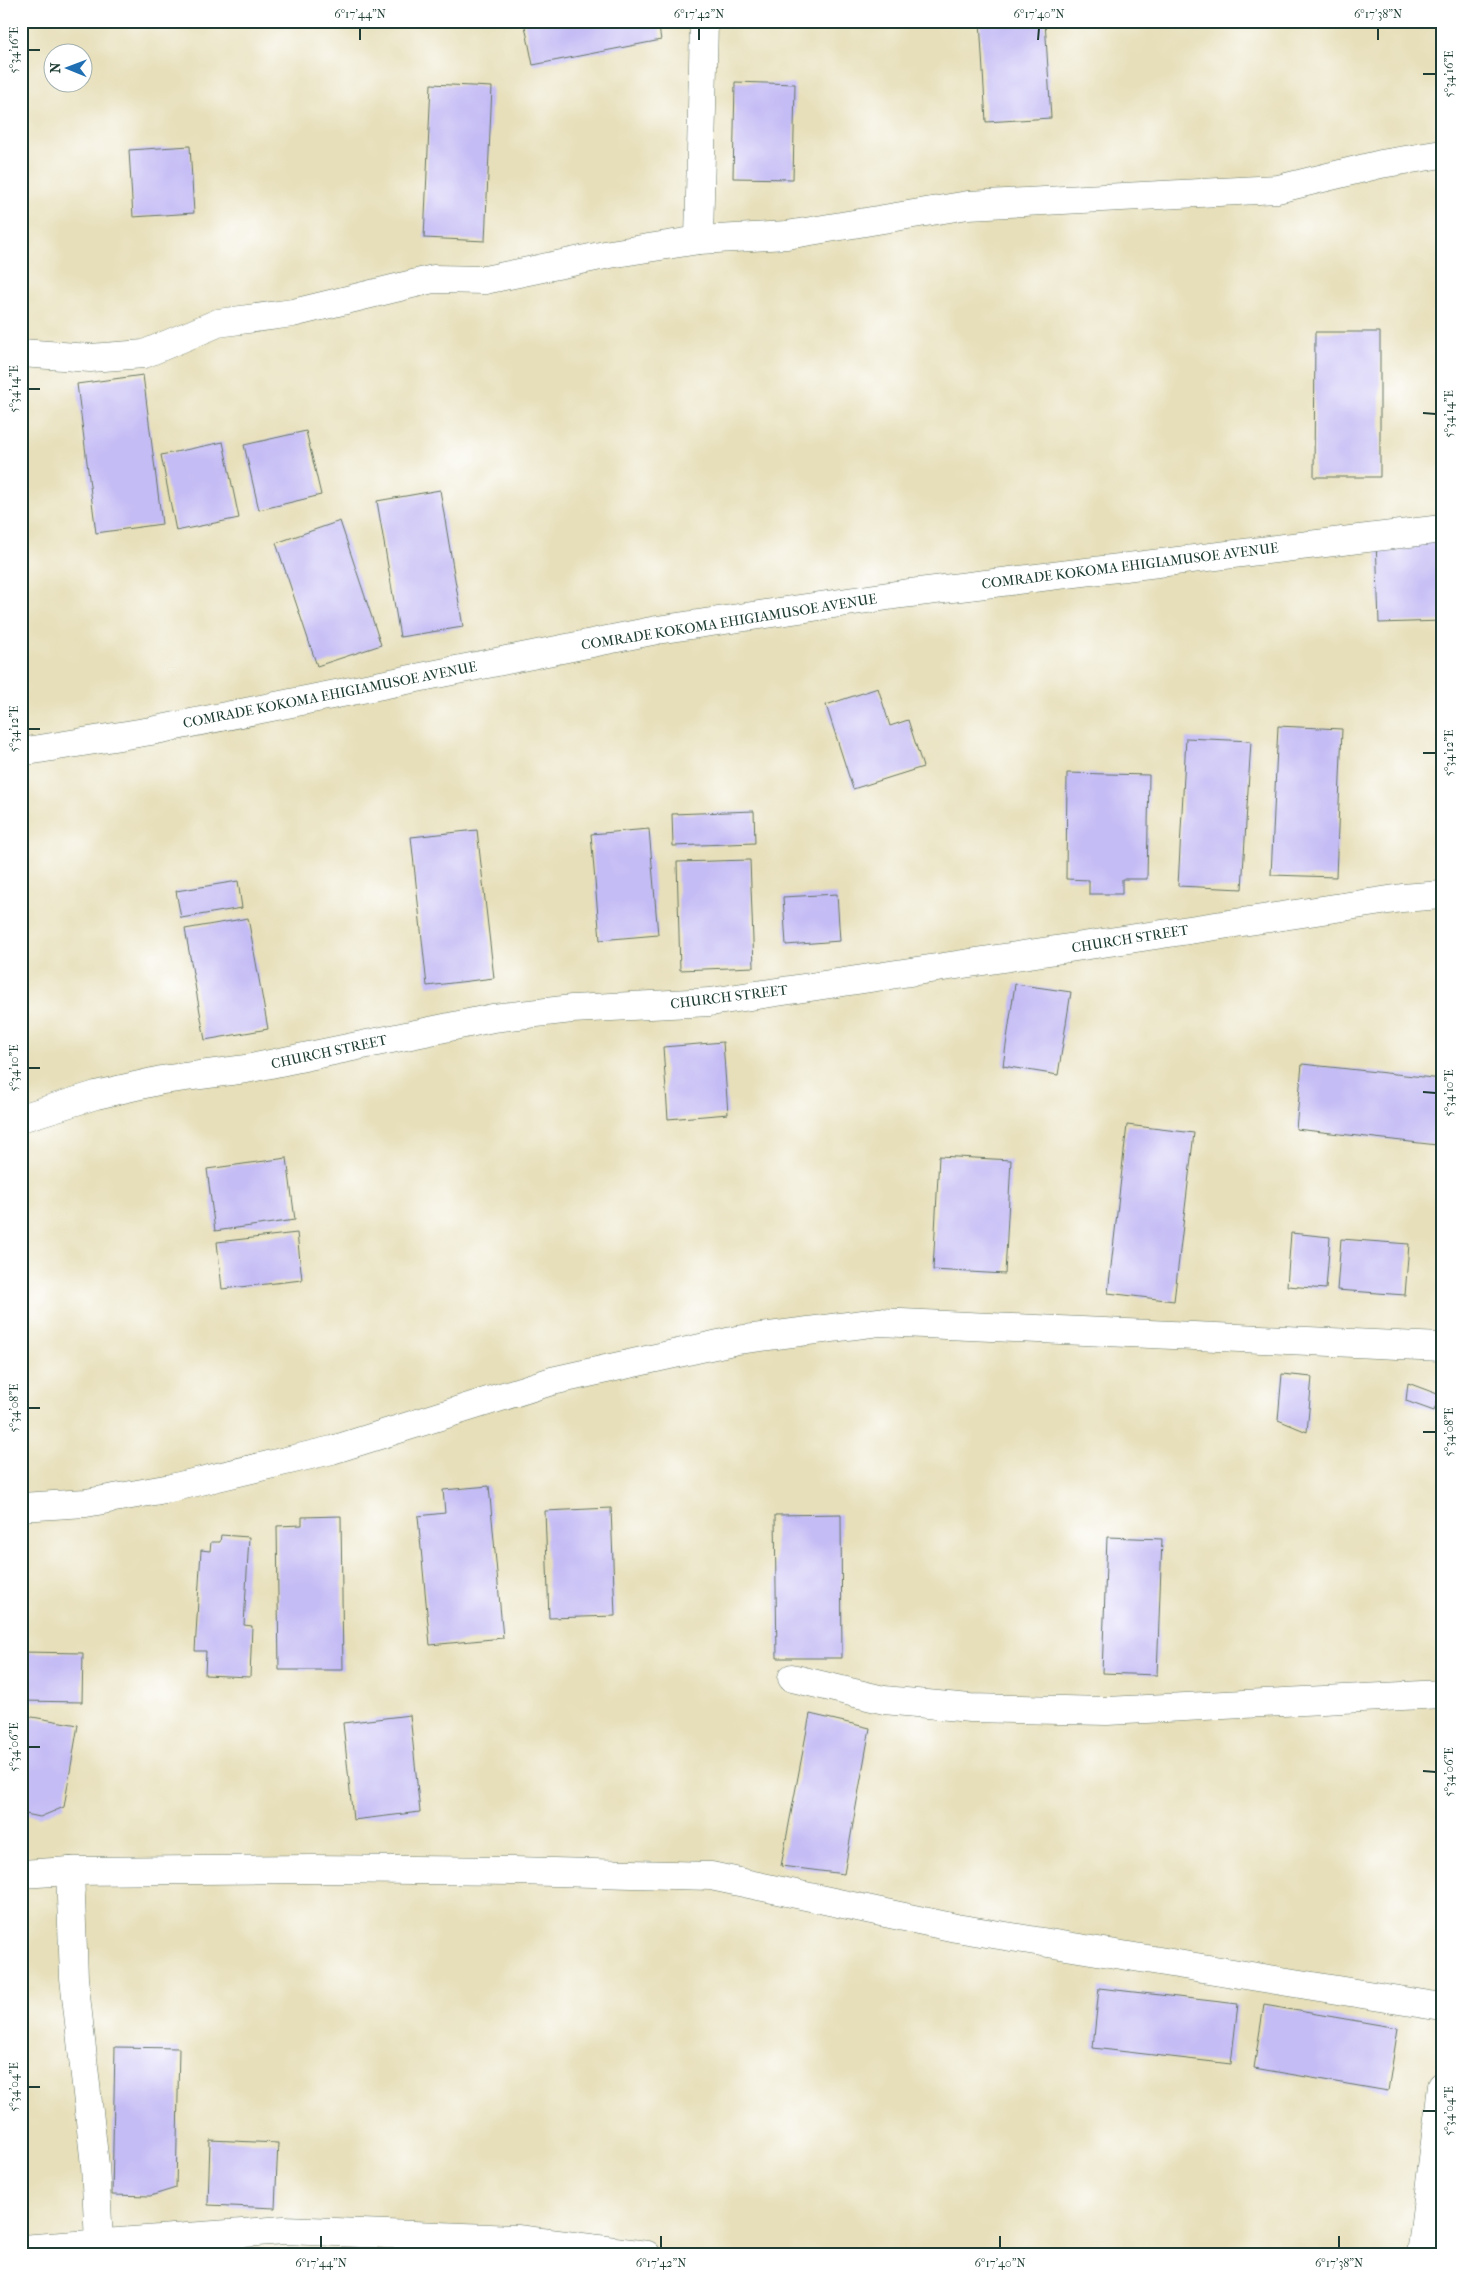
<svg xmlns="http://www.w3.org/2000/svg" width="1463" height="2276" font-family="'IM FELL French Canon',serif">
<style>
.building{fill:#c4bcf4}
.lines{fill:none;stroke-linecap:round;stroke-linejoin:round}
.minor-casing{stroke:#657663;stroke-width:29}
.minor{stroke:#fff;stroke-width:28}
.ticks{fill:none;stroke:#1f3d34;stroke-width:2}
.labels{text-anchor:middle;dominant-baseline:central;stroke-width:4.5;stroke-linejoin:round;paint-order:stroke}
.street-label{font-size:14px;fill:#1f3d34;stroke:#fff}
.neatline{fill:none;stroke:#1f3d34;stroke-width:2}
.ticks-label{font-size:12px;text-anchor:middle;fill:#1f3d34}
</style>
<rect width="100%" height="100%" fill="#fff"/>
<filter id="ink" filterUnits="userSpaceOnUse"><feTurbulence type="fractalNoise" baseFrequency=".02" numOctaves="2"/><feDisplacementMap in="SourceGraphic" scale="10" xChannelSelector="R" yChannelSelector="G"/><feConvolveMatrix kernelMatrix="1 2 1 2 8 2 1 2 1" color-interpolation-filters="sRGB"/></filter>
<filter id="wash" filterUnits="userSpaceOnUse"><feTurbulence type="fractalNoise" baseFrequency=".0096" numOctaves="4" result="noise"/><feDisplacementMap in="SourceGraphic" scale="20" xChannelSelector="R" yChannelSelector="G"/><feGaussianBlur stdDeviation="1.12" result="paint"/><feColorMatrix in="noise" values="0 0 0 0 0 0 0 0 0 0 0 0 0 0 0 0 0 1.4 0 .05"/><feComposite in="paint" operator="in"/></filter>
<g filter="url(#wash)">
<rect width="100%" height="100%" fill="#e7dfba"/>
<g id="blocks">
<g class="building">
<polygon points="524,21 658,21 661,40 533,65"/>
<polygon points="980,21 1045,21 1051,118 986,122"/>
<polygon points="735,82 795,84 793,179 733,178"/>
<polygon points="431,84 492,87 485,241 424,238"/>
<polygon points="190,146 194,213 133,217 129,150"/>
<polygon points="1315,332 1380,332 1380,477 1314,477"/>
<polygon points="143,375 162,524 96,533 77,384"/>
<polygon points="306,431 321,495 259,510 244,445"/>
<polygon points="223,442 239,518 176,531 161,455"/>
<polygon points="440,490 463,627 400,637 377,501"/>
<polygon points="340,521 381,645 317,666 276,543"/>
<polygon points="1442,538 1442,621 1379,623 1376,540"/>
<polygon points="878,688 890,726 908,720 923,767 853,789 826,705"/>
<polygon points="1278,726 1342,729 1336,877 1271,875"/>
<polygon points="1186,738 1251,741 1242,889 1178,886"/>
<polygon points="1067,773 1149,775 1147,879 1122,879 1122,894 1089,894 1089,880 1066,879"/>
<polygon points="754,811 755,843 673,846 672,814"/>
<polygon points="649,829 658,935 600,940 591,834"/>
<polygon points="477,830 494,978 427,986 411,837"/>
<polygon points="750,860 754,967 680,970 677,862"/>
<polygon points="238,881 242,908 181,918 176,891"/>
<polygon points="837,894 840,941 786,945 783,897"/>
<polygon points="248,918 268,1029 205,1040 185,929"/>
<polygon points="1015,984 1071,992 1058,1075 1003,1066"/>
<polygon points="723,1042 728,1114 668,1119 663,1047"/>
<polygon points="1302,1064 1442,1079 1437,1145 1296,1129"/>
<polygon points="1127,1125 1194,1133 1174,1301 1108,1293"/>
<polygon points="939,1156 1011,1160 1005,1274 933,1270"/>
<polygon points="287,1158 295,1220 215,1231 207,1169"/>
<polygon points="297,1233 302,1280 222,1289 217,1242"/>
<polygon points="1291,1233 1330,1237 1326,1289 1287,1286"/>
<polygon points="1341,1239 1409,1244 1405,1295 1337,1290"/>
<polygon points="1282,1374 1312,1377 1307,1432 1278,1420"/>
<polygon points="1408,1383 1440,1395 1434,1411 1406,1401"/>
<polygon points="489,1486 503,1638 430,1645 418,1516 445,1513 443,1490"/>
<polygon points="611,1508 615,1616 549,1618 545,1511"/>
<polygon points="841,1514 842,1658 777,1658 775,1515"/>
<polygon points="341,1516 343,1670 279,1670 277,1526 302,1525 302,1517"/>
<polygon points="221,1535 249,1537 244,1625 252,1626 250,1677 205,1675 206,1651 195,1651 201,1550 210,1551 211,1542 220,1542"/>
<polygon points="1107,1537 1162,1539 1157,1675 1102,1673"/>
<polygon points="23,1652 83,1653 82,1702 22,1701"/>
<polygon points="810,1714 870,1728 844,1874 781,1866"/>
<polygon points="21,1715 78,1725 64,1807 40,1817 21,1813"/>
<polygon points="410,1715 420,1812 353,1820 343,1723"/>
<polygon points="1099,1988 1238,2004 1231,2064 1093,2048"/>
<polygon points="1264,2005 1398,2028 1388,2091 1254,2068"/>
<polygon points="115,2047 179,2048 176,2188 150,2196 112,2195"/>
<polygon points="210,2140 278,2143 275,2208 208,2205"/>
</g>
</g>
</g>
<g filter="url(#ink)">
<use href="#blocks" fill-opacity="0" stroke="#657663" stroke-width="1"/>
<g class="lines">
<g class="minor-casing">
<g id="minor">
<polyline points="699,240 704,21"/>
<polyline points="21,353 90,358 144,354 218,323 293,313 433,279 485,280 610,254 699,240 787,235 968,205 1278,189 1381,164 1442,154"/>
<polyline points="21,752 151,731 657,630 902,594 1442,529"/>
<polyline points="21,1118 96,1095 162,1080 246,1069 493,1018 572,1009 710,1002 1402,898 1442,895"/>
<polyline points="21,1507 86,1503 171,1488 332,1450 552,1381 737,1340 879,1322 1442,1347"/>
<polyline points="792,1678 884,1700 970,1708 1107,1711 1442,1694"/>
<polyline points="70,1871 74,1978 95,2165 99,2242"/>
<polyline points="21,1874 70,1871 313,1869 514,1871 711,1876 956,1928 1442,2007"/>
<polyline points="21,2249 284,2230 517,2239 647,2255"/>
<polyline points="1421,2255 1442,2086"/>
</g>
</g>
<use href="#minor" class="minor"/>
</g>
</g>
<path class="ticks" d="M360,40V28M699,40V28M1038,40L1039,28M1378,40V28M28,50H40M1423,74H1436M28,389H40M1423,413L1436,414M28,729H40M1423,753H1436M28,1068H40M1423,1092L1436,1093M28,1408H40M1423,1432H1436M28,1747H40M1423,1771L1436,1772M28,2087H40M1423,2111H1436M321,2248V2236M661,2248V2236M1000,2248V2236M1339,2248V2236"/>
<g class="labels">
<g class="street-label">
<text transform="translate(1130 566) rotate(-7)">COMRADE KOKOMA EHIGIAMUSOE AVENUE</text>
<text transform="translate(729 622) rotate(-9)">COMRADE KOKOMA EHIGIAMUSOE AVENUE</text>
<text transform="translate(330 695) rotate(-11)">COMRADE KOKOMA EHIGIAMUSOE AVENUE</text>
<text transform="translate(1130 939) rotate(-9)">CHURCH STREET</text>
<text transform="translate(729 997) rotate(-7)">CHURCH STREET</text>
<text transform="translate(329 1052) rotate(-12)">CHURCH STREET</text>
</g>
</g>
<rect width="1463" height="2276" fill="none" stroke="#fff" stroke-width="55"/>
<g transform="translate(68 68) rotate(271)"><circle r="24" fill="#ffffff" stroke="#a5b1ae"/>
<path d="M0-4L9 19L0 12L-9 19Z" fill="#1f6fb2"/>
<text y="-8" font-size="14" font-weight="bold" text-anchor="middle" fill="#1f3d34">N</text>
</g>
<rect x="28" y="28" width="1408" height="2220" class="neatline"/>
<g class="ticks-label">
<text x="360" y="18">6°17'44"N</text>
<text x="699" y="18">6°17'42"N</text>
<text x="1039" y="18">6°17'40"N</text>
<text x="1378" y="18">6°17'38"N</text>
<text transform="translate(14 50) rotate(-90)" y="4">5°34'16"E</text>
<text transform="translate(1449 74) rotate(-90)" y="4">5°34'16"E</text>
<text transform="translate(14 389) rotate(-90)" y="4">5°34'14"E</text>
<text transform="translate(1449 414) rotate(-90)" y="4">5°34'14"E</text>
<text transform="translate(14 729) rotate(-90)" y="4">5°34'12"E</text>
<text transform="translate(1449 753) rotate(-90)" y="4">5°34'12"E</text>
<text transform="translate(14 1068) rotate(-90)" y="4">5°34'10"E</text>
<text transform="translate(1449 1093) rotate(-90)" y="4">5°34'10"E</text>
<text transform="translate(14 1408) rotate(-90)" y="4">5°34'08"E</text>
<text transform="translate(1449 1432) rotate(-90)" y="4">5°34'08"E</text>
<text transform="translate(14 1747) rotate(-90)" y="4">5°34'06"E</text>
<text transform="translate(1449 1772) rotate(-90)" y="4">5°34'06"E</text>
<text transform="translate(14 2087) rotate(-90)" y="4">5°34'04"E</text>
<text transform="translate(1449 2111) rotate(-90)" y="4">5°34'04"E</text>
<text x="321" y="2267">6°17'44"N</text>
<text x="661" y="2267">6°17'42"N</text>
<text x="1000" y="2267">6°17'40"N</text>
<text x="1339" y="2267">6°17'38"N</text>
</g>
</svg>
